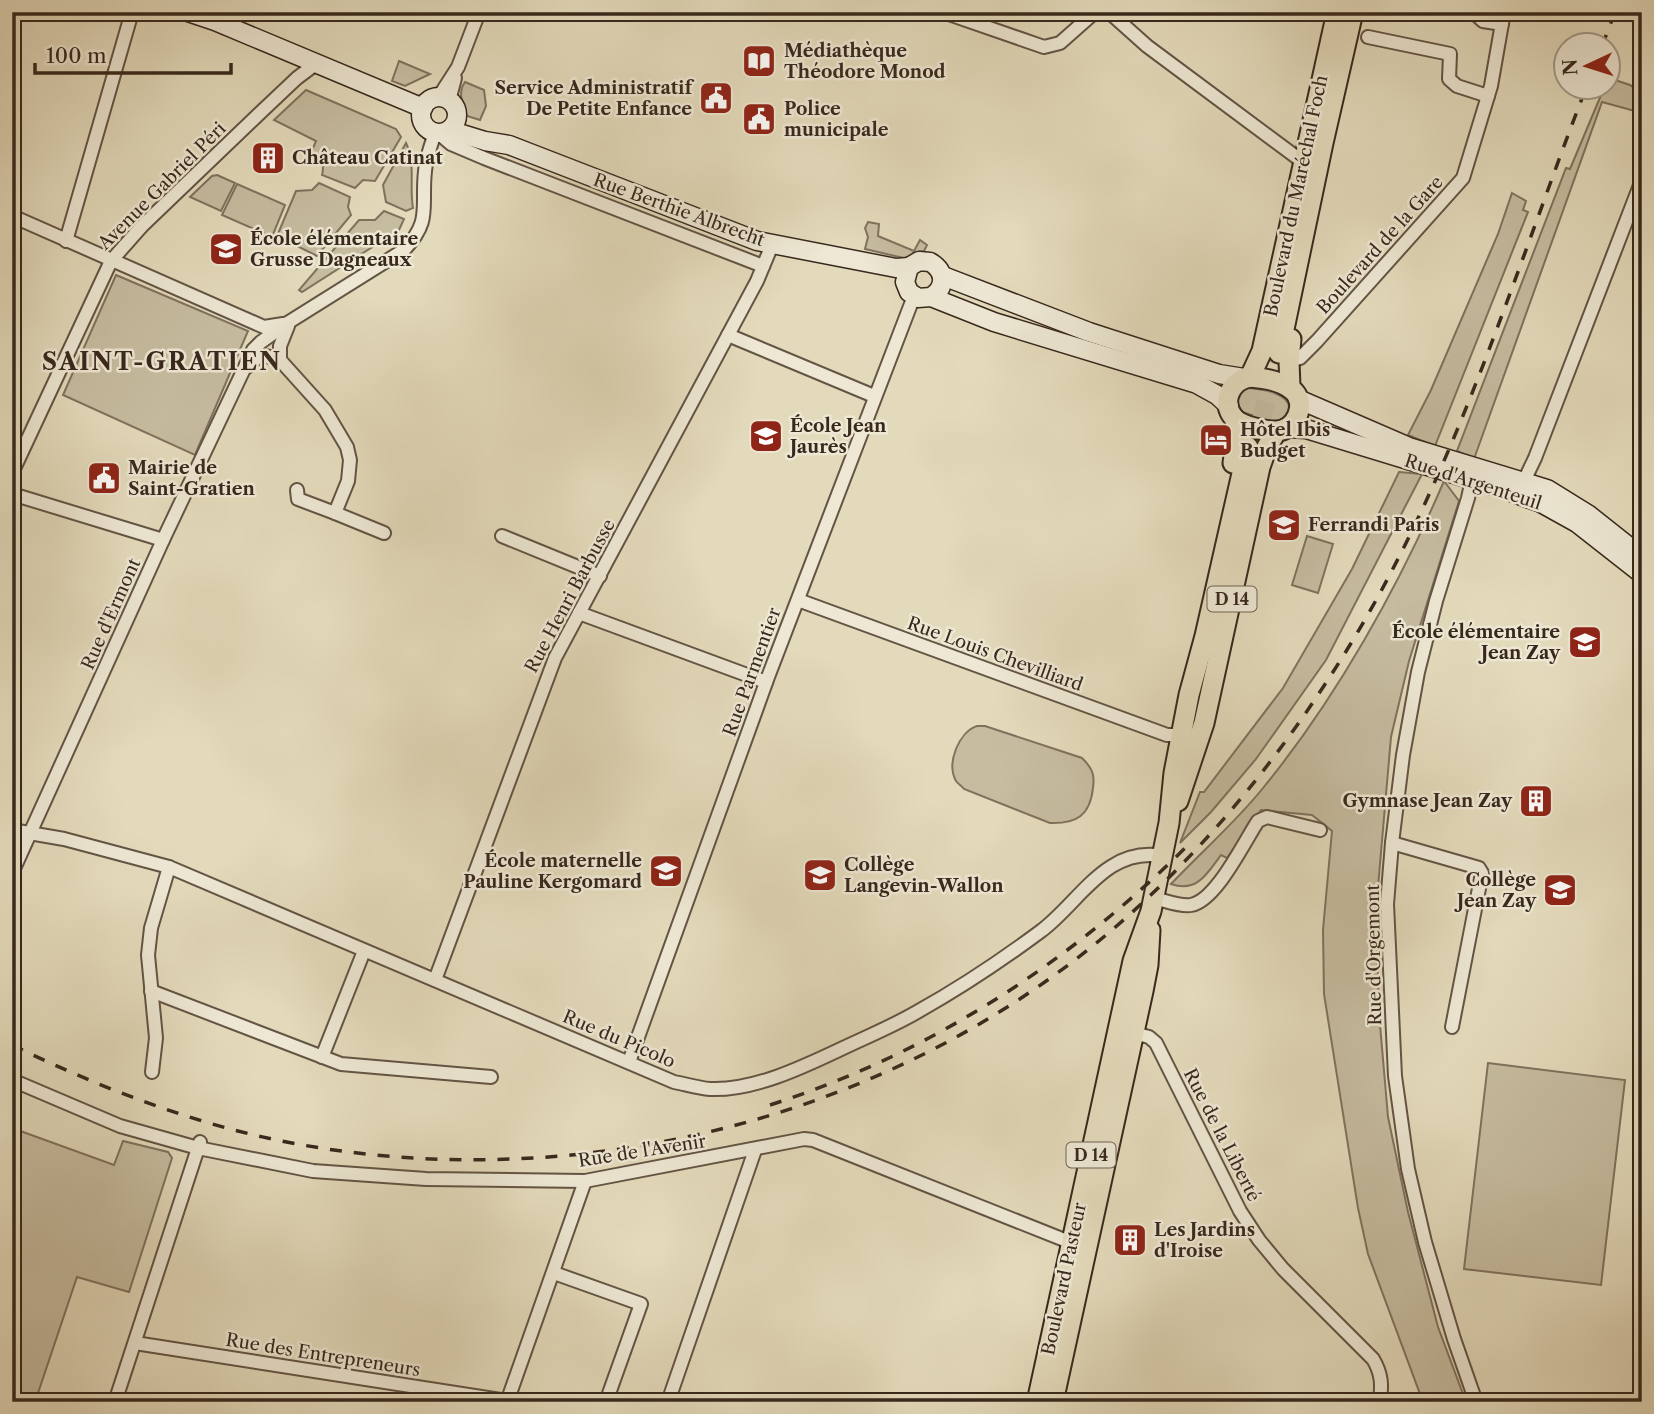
<svg xmlns="http://www.w3.org/2000/svg" width="1654" height="1414" font-family="'Libre Caslon Text',serif">
<style>
.green{fill:#c6bca0;stroke:#7f725e;stroke-width:2}
.lines{fill:none;stroke-linecap:round;stroke-linejoin:round}
.primary-tunnel{stroke:#c1b69b;stroke-width:19;stroke-dasharray:19 10;stroke-linecap:butt}
.street-casing{stroke:#635444;stroke-width:16}
.secondary-casing{stroke:#38281d;stroke-width:21}
.primary-casing{stroke:#38281d;stroke-width:23}
.street{stroke:#ede7d3;stroke-width:12}
.secondary{stroke:#ede7d3;stroke-width:18}
.primary{stroke:#e3dabb;stroke-width:19}
.rail{stroke:#38281d;stroke-width:3.5;stroke-dasharray:12 12;stroke-linecap:butt}
.labels{text-anchor:middle;dominant-baseline:central;stroke-width:5;stroke-linejoin:round;paint-order:stroke}
.shield{fill:#ede7d3;stroke:#6e6154;stroke-width:2}
.shield-label{font-size:16px;font-weight:bold;fill:#38281d}
.poi-label{font-size:18px;font-weight:bold;fill:#38281d;stroke:#ede7d3;text-anchor:start}
.street-label{font-size:18px;fill:#38281d;stroke:#ede7d3}
.district-label{font-size:24px;font-weight:bold;letter-spacing:2px;fill:#38281d;stroke:#ede7d3}
</style>
<rect width="100%" height="100%" fill="#e3dabb"/>
<filter id="stains"><feTurbulence type="fractalNoise" baseFrequency=".00286" numOctaves="4"/><feColorMatrix values="0 0 0 0 .2 0 0 0 0 .09 0 0 0 0 .02 0 0 0 .5 -.17"/></filter>
<radialGradient id="worn" r=".72"><stop offset=".6" stop-color="#630" stop-opacity="0"/><stop offset="1" stop-color="#630" stop-opacity=".3"/></radialGradient>
<g class="green">
<polygon points="399,61 430,74 405,86 392,81"/>
<polygon points="1609,78 1630,85 1642,94 1642,113 1602,102 1474,459 1457,451 1566,168 1570,169 1604,88 1608,88"/>
<path d="M465,82L484,90L486,106L480,120L467,116C463,104 457,93 465,82Z"/>
<path d="M306,90L396,129L401,137L375,181L363,180L355,188L322,175C325,164 321,157 311,153L316,141L274,120Z"/>
<path d="M406,143C416,164 409,186 413,208L406,211L386,202L383,185Z"/>
<polygon points="217,175 235,183 221,211 190,197 212,176"/>
<polygon points="319,183 350,197 348,207 351,215 317,256 277,236 296,191 312,190"/>
<polygon points="237,184 285,205 272,237 222,215"/>
<polygon points="1512,193 1526,201 1523,210 1528,212 1435,446 1408,435 1431,390 1498,234"/>
<polygon points="384,211 404,219 399,230 302,292 299,290 359,220 375,220"/>
<polygon points="868,222 879,224 878,236 914,251 920,240 927,245 924,251 913,253 908,259 865,249 868,237 865,228"/>
<polygon points="116,275 248,331 195,455 63,395"/>
<path d="M1249,388C1261,389 1295,394 1288,412C1285,418 1280,420 1274,422L1242,412C1235,403 1237,392 1249,388Z"/>
<polygon points="1399,472 1422,474 1326,660 1256,759 1211,812 1180,843 1200,792 1204,792 1283,688 1352,569"/>
<path d="M1444,481L1459,501L1409,661L1391,737L1376,910L1379,1013L1388,1117L1408,1212L1438,1327L1466,1402H1423L1368,1254L1358,1208L1324,994L1323,930L1332,831L1312,815L1261,810L1227,858L1221,855C1207,874 1197,893 1171,884C1201,852 1236,822 1263,788C1336,699 1399,586 1444,481Z"/>
<polygon points="1307,536 1333,544 1318,593 1292,585"/>
<path d="M977,726H985L1082,758C1092,768 1095,774 1093,788C1090,815 1077,824 1050,823L964,789C962,786 958,784 956,781C946,763 959,732 977,726Z"/>
<polygon points="1488,1063 1625,1080 1601,1285 1464,1269"/>
<polygon points="12,1128 114,1165 123,1141 168,1152 172,1158 129,1292 77,1277 35,1402 12,1402"/>
</g>
<g class="lines">
<polyline class="primary-tunnel" points="1254,448 1279,353"/>
<g class="street-casing">
<g id="street">
<polyline points="943,12 1044,47 1060,43 1095,12"/>
<polyline points="1109,12 1147,46 1303,162"/>
<polyline points="1473,12 1483,21 1502,24"/>
<polyline points="12,21 13,12"/>
<polyline points="1368,37 1450,54 1449,79 1457,86 1488,96"/>
<polyline points="438,98 458,67 479,12"/>
<polyline points="449,101 455,78"/>
<polyline points="438,133 451,144 484,158 763,266"/>
<polyline points="12,216 264,327 283,324"/>
<polyline points="66,241 132,12"/>
<polyline points="288,326 280,346 280,360 325,410 347,447 350,460 348,481 335,513 384,533"/>
<polyline points="728,335 874,396"/>
<polyline points="1289,361 1300,358 1317,341 1463,178 1491,86 1504,12"/>
<path d="M247,367C258,354 265,354 280,360"/>
<polyline points="12,473 111,261 142,226 261,112 297,78 317,63"/>
<polyline points="1473,475 1468,498 1436,601 1418,672 1403,755 1392,843 1387,904 1395,1076 1408,1169 1425,1242 1454,1339 1476,1402"/>
<polyline points="1517,485 1524,481 1535,458 1642,180"/>
<polyline points="297,490 298,499 335,513"/>
<polyline points="12,494 163,540"/>
<polyline points="502,536 600,576"/>
<polyline points="798,600 1167,735 1181,735"/>
<polyline points="579,613 766,682"/>
<path d="M12,830L64,839L169,867L674,1082C685,1084 698,1088 710,1089C753,1091 803,1067 841,1049C866,1037 893,1026 917,1012C960,988 1002,960 1041,931C1079,903 1106,846 1162,856"/>
<polyline points="1392,843 1479,868 1482,873 1452,1027"/>
<path d="M12,873L163,540L253,350L261,342L289,322L404,250C432,220 421,209 425,171C426,158 431,145 435,133"/>
<path d="M1153,898C1164,900 1180,907 1191,905C1216,901 1244,842 1258,821L1267,817L1320,830"/>
<polyline points="435,980 555,658 757,281 772,245"/>
<polyline points="151,991 341,1064 491,1077"/>
<path d="M1130,1032L1149,1037L1156,1043L1240,1211L1259,1240L1283,1269L1373,1359C1382,1374 1382,1385 1380,1402"/>
<polyline points="322,1057 364,951"/>
<polyline points="629,1062 768,677 914,296"/>
<polyline points="152,1072 156,1038 148,955 151,928 169,867"/>
<polyline points="12,1080 120,1126 198,1148 313,1171 426,1179 585,1181 804,1139 813,1140 1072,1243"/>
<polyline points="554,1273 641,1304 606,1402"/>
<polyline points="135,1343 507,1401"/>
<polyline points="115,1402 200,1142"/>
<polyline points="507,1402 585,1181"/>
<polyline points="668,1402 755,1150"/>
</g>
</g>
<g class="secondary-casing">
<g id="secondary">
<polyline points="188,12 215,21 423,108"/>
<circle cx="439" cy="115" r="18"/>
<polyline points="449,130 485,141 509,145 757,241 896,268 909,267"/>
<polyline points="943,276 1089,332 1219,374 1244,378"/>
<path d="M931,297C946,288 946,271 930,262L919,261L909,267L905,282L909,292L918,298L931,297L994,322L1197,384L1217,395L1229,406"/>
<polyline points="1298,399 1409,447 1547,489 1589,515 1642,557"/>
<polyline points="1287,428 1306,429 1503,489 1541,503 1577,523 1642,574"/>
</g>
</g>
<g class="primary-casing">
<g id="primary">
<polyline points="1279,353 1323,143 1353,12"/>
<polyline points="1250,377 1262,351 1337,12"/>
<path d="M1250,377C1262,378 1281,381 1291,389C1309,402 1296,432 1275,431C1264,431 1241,426 1234,418C1220,402 1231,380 1250,377Z"/>
<polyline points="1290,387 1289,361 1291,339"/>
<polyline points="1233,463 1237,434 1235,419"/>
<polyline points="1178,801 1204,723 1260,467 1267,447 1276,432"/>
<polyline points="1037,1402 1133,961 1151,911 1169,823 1174,773 1189,695 1205,636 1248,447"/>
<polyline points="1053,1402 1143,991 1148,965 1150,930"/>
</g>
</g>
<use href="#street" class="street"/>
<use href="#secondary" class="secondary"/>
<use href="#primary" class="primary"/>
<g class="rail">
<polyline points="1602,46 1615,12"/>
<path d="M12,1045C103,1089 198,1126 297,1144C577,1195 880,1121 1100,940C1198,859 1278,761 1345,653C1454,478 1512,279 1586,88"/>
<path d="M770,1105C929,1054 1072,962 1190,843"/>
</g>
</g>
<defs>
<g id="library-square" transform="scale(1.75)"><rect x="-9" y="-9" width="18" height="18" rx="4" fill="#8f2418" stroke="#ede7d3"/><path d="M-6-4Q-3-5.5-.7-3.5V5Q-3 3-6 4ZM6-4Q3-5.5 .7-3.5V5Q3 3 6 4Z" fill="#fff"/></g>
<g id="civic-square" transform="scale(1.75)"><rect x="-9" y="-9" width="18" height="18" rx="4" fill="#8f2418" stroke="#ede7d3"/><path d="M-.6-6.5H3V-4.5H.6V-3L4-1V1h2V6H-6V1h2V-1L-.6-3ZM-1.2 2.5V6h2.4V2.5Z" fill="#fff"/></g>
<g id="building-square" transform="scale(1.75)"><rect x="-9" y="-9" width="18" height="18" rx="4" fill="#8f2418" stroke="#ede7d3"/><path d="M-4-6H4V6H1V3H-1V6H-4ZM-2.5-4.3h1.7v1.8h-1.7ZM.8-4.3h1.7v1.8H.8ZM-2.5-1h1.7V.8h-1.7ZM.8-1h1.7V.8H.8Z" fill="#fff"/></g>
<g id="school-square" transform="scale(1.75)"><rect x="-9" y="-9" width="18" height="18" rx="4" fill="#8f2418" stroke="#ede7d3"/><path d="M0-5L7-2L0 1L-7-2ZM-4 1L0 2.5L4 1V4Q0 6-4 4Z" fill="#fff"/></g>
<g id="hotel-square" transform="scale(1.75)"><rect x="-9" y="-9" width="18" height="18" rx="4" fill="#8f2418" stroke="#ede7d3"/><path d="M-6-4.5h1.5V1H6V5H4.5V3h-9V5H-6ZM-4 0a1.8 1.8 0 1 1 3.6 0ZM.5 0V-2.5h3Q6-2.5 6 0Z" fill="#fff"/></g>
</defs>
<g fill-rule="evenodd">
<use href="#library-square" x="759" y="61"/>
<use href="#civic-square" x="716" y="98"/>
<use href="#civic-square" x="759" y="119"/>
<use href="#building-square" x="268" y="158"/>
<use href="#school-square" x="226" y="249"/>
<use href="#school-square" x="766" y="436"/>
<use href="#hotel-square" x="1216" y="440"/>
<use href="#civic-square" x="104" y="478"/>
<use href="#school-square" x="1284" y="525"/>
<use href="#school-square" x="1585" y="642"/>
<use href="#building-square" x="1536" y="801"/>
<use href="#school-square" x="666" y="871"/>
<use href="#school-square" x="820" y="875"/>
<use href="#school-square" x="1560" y="890"/>
<use href="#building-square" x="1130" y="1240"/>
</g>
<g class="labels">
<g class="shield">
<rect x="1207.5" y="586.5" width="49" height="25" rx="5"/>
<rect x="1066.5" y="1142.5" width="49" height="25" rx="5"/>
</g>
<g class="shield-label">
<text x="1232" y="599">D 14</text>
<text x="1091" y="1155">D 14</text>
</g>
<g class="poi-label">
<text x="784" y="51">Médiathèque<tspan x="784" dy="21">Théodore Monod</tspan></text>
<text x="692" y="88" text-anchor="end">Service Administratif<tspan x="692" dy="21">De Petite Enfance</tspan></text>
<text x="784" y="109">Police<tspan x="784" dy="21">municipale</tspan></text>
<text x="292" y="158">Château Catinat</text>
<text x="250" y="239">École élémentaire<tspan x="250" dy="21">Grusse Dagneaux</tspan></text>
<text x="790" y="426">École Jean<tspan x="790" dy="21">Jaurès</tspan></text>
<text x="1240" y="430">Hôtel Ibis<tspan x="1240" dy="21">Budget</tspan></text>
<text x="128" y="468">Mairie de<tspan x="128" dy="21">Saint-Gratien</tspan></text>
<text x="1308" y="525">Ferrandi Paris</text>
<text x="1560" y="632" text-anchor="end">École élémentaire<tspan x="1560" dy="21">Jean Zay</tspan></text>
<text x="1512" y="801" text-anchor="end">Gymnase Jean Zay</text>
<text x="642" y="861" text-anchor="end">École maternelle<tspan x="642" dy="21">Pauline Kergomard</tspan></text>
<text x="844" y="865">Collège<tspan x="844" dy="21">Langevin-Wallon</tspan></text>
<text x="1536" y="880" text-anchor="end">Collège<tspan x="1536" dy="21">Jean Zay</tspan></text>
<text x="1154" y="1230">Les Jardins<tspan x="1154" dy="21">d'Iroise</tspan></text>
</g>
<g class="street-label">
<text transform="translate(162 186) rotate(-45)">Avenue Gabriel Péri</text>
<text transform="translate(1296 196) rotate(-78)">Boulevard du Maréchal Foch</text>
<text transform="translate(679 210) rotate(20)">Rue Berthie Albrecht</text>
<text transform="translate(1380 245) rotate(-48)">Boulevard de la Gare</text>
<text transform="translate(1473 482) rotate(18)">Rue d'Argenteuil</text>
<text transform="translate(570 596) rotate(-62)">Rue Henri Barbusse</text>
<text transform="translate(111 614) rotate(-66)">Rue d'Ermont</text>
<text transform="translate(995 654) rotate(20)">Rue Louis Chevilliard</text>
<text transform="translate(752 672) rotate(-70)">Rue Parmentier</text>
<text transform="translate(1374 955) rotate(-91)">Rue d'Orgemont</text>
<text transform="translate(619 1039) rotate(23)">Rue du Picolo</text>
<text transform="translate(1222 1135) rotate(63)">Rue de la Liberté</text>
<text transform="translate(642 1151) rotate(-9)">Rue de l'Avenir</text>
<text transform="translate(1064 1279) rotate(-78)">Boulevard Pasteur</text>
<text transform="translate(323 1355) rotate(9)">Rue des Entrepreneurs</text>
</g>
<g class="district-label">
<text x="162" y="361">SAINT-GRATIEN</text>
</g>
</g>
<rect width="1654" height="1414" fill="none" stroke="#e3dabb" stroke-width="42"/>
<rect x="14" y="14" width="1626" height="1386" fill="none" stroke="#38281d" stroke-width="3.5"/>
<rect x="21" y="21" width="1612" height="1372" fill="none" stroke="#38281d" stroke-width="2"/>
<g transform="translate(1587 66) rotate(266)"><circle r="33" fill="#ede7d3" stroke="#a59b8a" stroke-width="2"/>
<path d="M0-5L12 26L0 18L-12 26Z" fill="#8f2418"/>
<text y="-10" font-size="19" font-weight="bold" text-anchor="middle" fill="#38281d">N</text>
</g>
<path d="M35 63v10h196v-10" fill="none" stroke="#38281d" stroke-width="3.5"/>
<text x="46" y="63" font-size="21" fill="#38281d" stroke="#ede7d3" stroke-width="5" paint-order="stroke">100 m</text>
<rect width="100%" height="100%" filter="url(#stains)"/>
<rect width="100%" height="100%" fill="url(#worn)"/>
</svg>
